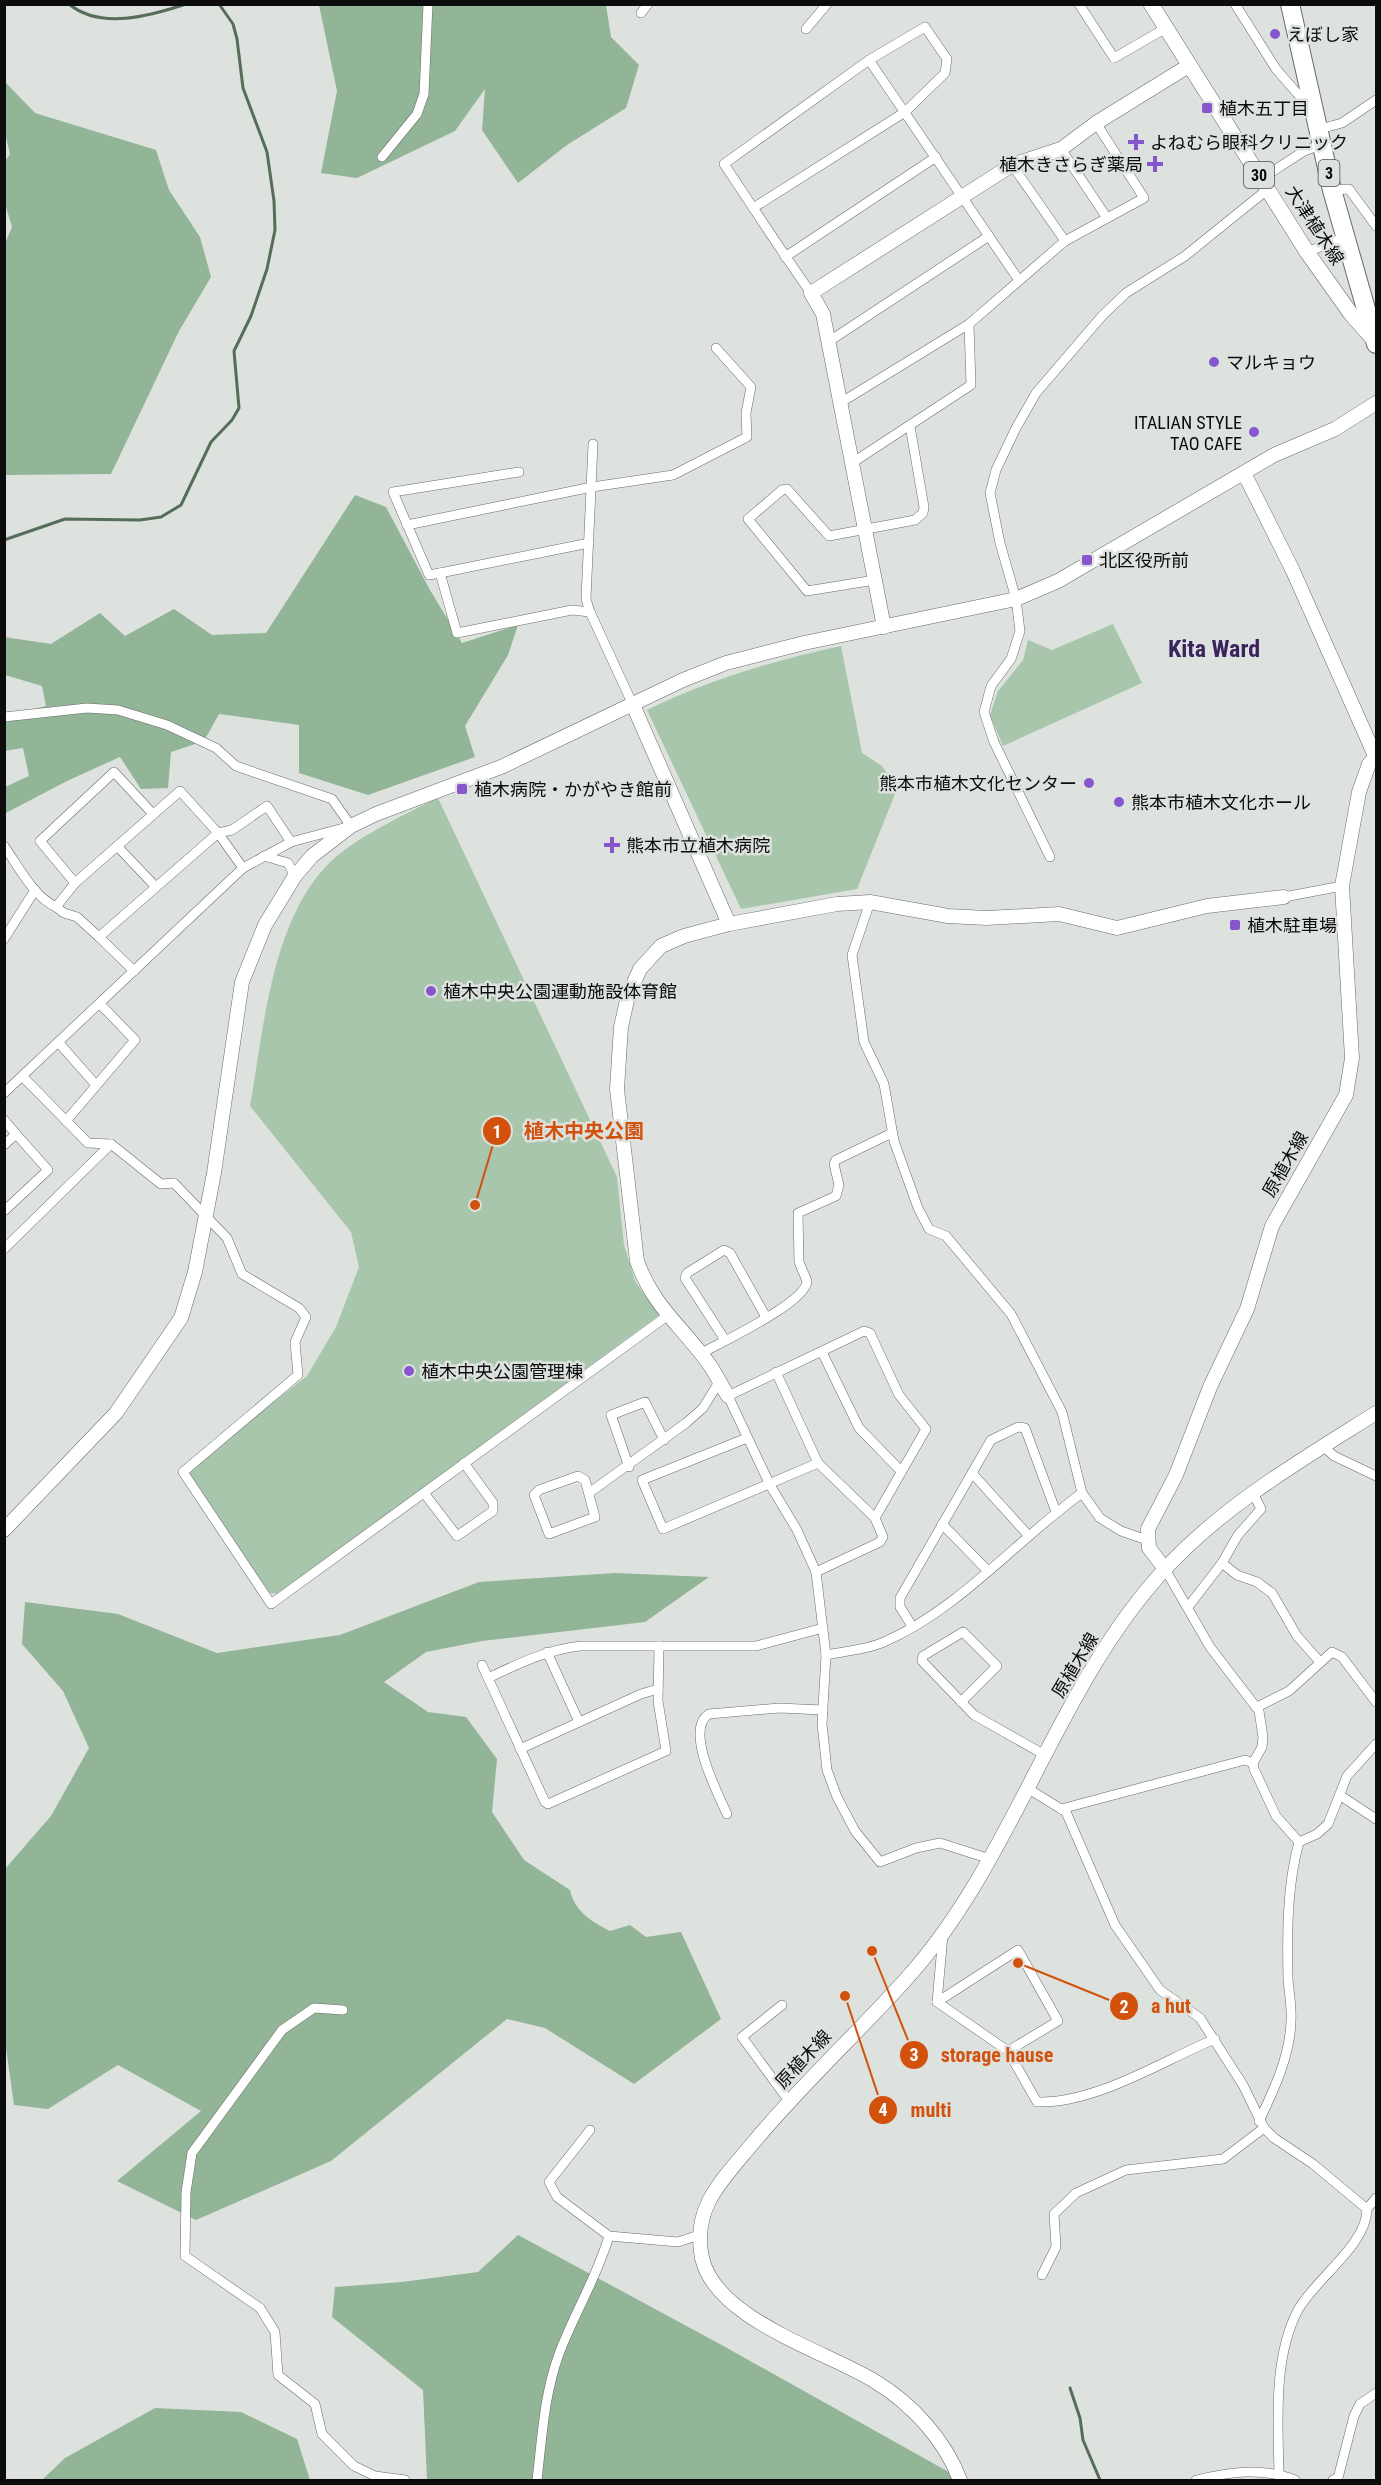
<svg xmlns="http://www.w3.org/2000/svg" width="1381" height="2485" font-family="'Roboto Condensed','Noto Sans JP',sans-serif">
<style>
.green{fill:#a8c6ab}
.forest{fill:#92b497}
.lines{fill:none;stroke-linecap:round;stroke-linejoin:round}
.stream{stroke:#566e59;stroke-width:3}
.street-casing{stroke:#686b68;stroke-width:10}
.secondary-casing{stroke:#686b68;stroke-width:15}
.primary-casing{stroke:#686b68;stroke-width:16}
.highway-casing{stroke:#686b68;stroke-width:20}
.street{stroke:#fff;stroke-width:9}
.secondary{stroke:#fff;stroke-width:14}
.primary{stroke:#fff;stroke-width:15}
.highway{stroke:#fff;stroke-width:18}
.poi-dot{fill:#8656cf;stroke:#dee2df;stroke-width:2}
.labels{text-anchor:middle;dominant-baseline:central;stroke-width:5;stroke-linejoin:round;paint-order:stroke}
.shield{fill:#dee2df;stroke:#4a4c4b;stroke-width:1.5}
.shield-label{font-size:16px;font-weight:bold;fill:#0b0c0b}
.poi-label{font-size:18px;fill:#0b0c0b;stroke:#dee2df;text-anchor:start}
.street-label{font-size:18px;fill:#0b0c0b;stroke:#dee2df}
.district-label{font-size:24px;font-weight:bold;fill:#3b245e;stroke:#dee2df}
.leader{fill:none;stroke:#d2510c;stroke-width:2}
.callout-dot{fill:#d2510c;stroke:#dee2df;stroke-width:2}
.mark-label{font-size:18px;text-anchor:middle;font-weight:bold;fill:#fff}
.callout-label{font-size:20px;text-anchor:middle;font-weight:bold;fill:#d2510c;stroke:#dee2df;stroke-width:5;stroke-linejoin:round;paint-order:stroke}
</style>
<rect width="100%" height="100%" fill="#dee2df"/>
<g class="green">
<polygon points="1113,624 1142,683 1003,746 990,715 998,691 1023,660 1028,640 1052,650"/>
<path d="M841,646L862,753L882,766L897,789L857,889L741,909L647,710C711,679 772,661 841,646Z"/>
<path d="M438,798L617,1177L624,1245L635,1281L659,1315L278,1594L270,1593L189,1478L191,1467L307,1376L336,1327L359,1267L351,1232L250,1106C264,1027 272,910 338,855C369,831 403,815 438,798Z"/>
</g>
<g class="forest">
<polygon points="319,5 606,5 611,37 639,65 626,108 567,145 518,183 482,130 485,89 455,131 357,178 321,173 337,91"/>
<polygon points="5,82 35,113 156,150 169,190 200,237 211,277 179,331 111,474 5,475 4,246 12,227 5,204 5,161 10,154 5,133"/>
<polygon points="355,495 386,507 430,590 462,643 518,625 508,655 465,726 475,757 368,795 299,773 299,725 219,714 204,741 171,752 168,788 141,789 120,757 67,781 4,814 5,787 29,776 23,748 5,751 5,716 46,706 42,686 5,675 4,637 51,644 100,613 125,636 174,609 212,635 266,633"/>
<path d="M615,1573L709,1577L645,1622L482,1641L426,1652L384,1682L428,1712L466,1717L497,1759L492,1812L524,1860L570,1890C575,1912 591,1921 610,1931L630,1925L646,1937L681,1932L721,2019L634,2084L545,2028L507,2019L331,2161L196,2220L117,2181L201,2111L118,2065L48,2109L14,2105L5,2041L4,1870L51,1816L89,1748L63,1691L22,1644L25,1602L118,1614L217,1653L340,1635L479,1582Z"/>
<polygon points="518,2235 718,2343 963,2480 427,2480 423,2390 332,2317 335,2287 402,2282 478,2272"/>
<polygon points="155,2408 241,2412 297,2439 310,2480 42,2480 65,2458"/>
</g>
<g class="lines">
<g class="stream">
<path d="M69,4C100,30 150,16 186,4"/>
<polyline points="4,540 65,519 140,520 161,517 181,505 211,442 232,420 239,408 234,351 251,316 267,269 275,230 274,201 267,152 243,88 237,39 233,24 219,4"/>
<polyline points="1070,2388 1080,2418 1083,2440 1100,2480"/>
</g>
<g class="street-casing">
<g id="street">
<polyline points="1079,4 1114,58 1166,28"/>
<polyline points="1235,4 1276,69 1310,108"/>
<polyline points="641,13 648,4"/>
<polyline points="806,29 827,4"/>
<polyline points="869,60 1018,279"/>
<polyline points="1320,129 1342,123 1376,100"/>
<polyline points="1061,149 1107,218"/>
<polyline points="382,157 417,114 424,94 428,4"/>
<polyline points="1012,165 1065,241"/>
<polyline points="1261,179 1304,151 1323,144"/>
<polyline points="1332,190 1349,189 1376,226"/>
<path d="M753,208L905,112L945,73L947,59L925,27L869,60L724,164C753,207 781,251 811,293"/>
<polyline points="1307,252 1346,237"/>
<polyline points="785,257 936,157"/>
<polyline points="969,324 1065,241 1144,198 1096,123"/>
<polyline points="828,342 989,236"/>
<polyline points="840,403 969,324 971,385 852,463"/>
<polyline points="593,444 586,599 590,612 633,705"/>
<polyline points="519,472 393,492 429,575 440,573 457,633 572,610 590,612"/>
<polyline points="407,525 592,487 673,475 747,437 746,413 751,387 716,348"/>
<polyline points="440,573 589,543"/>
<polyline points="875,580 807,591 748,519 782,490 787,489 829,536 915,520 923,513 924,507 910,426"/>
<polyline points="4,717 87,708 118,710 167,725 216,748 236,766 332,799 351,826 291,842 243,868 4,1093"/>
<path d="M4,846C19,867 33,896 56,907L75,883L180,791L218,833L243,868"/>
<polyline points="117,846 155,886"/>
<polyline points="264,856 288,863 295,876"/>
<polyline points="1050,857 994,742 984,712 991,686 1011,659 1020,631 1016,599 1000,543 990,493 996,470 1016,428 1036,393 1102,316 1126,293 1185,256 1268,189"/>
<polyline points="75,883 40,841 114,772 153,814"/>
<polyline points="1284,897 1342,886"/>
<polyline points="870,902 852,955 864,1042 884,1084 894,1141 918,1208 929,1229 946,1236 1011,1314 1062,1412 1082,1493 1100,1518 1121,1531 1147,1540"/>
<polyline points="56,907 64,913 77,917 99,937 218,833 232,830 267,806 291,842"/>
<polyline points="99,937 134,971"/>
<polyline points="4,939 35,890"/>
<polyline points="59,1043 96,1085"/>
<polyline points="23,1077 88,1143 111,1144 161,1184 174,1183 227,1238 242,1274 299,1308 306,1317 295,1342 298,1375 183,1472 271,1604 667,1316"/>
<polyline points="4,1120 16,1134 4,1145"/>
<polyline points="66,1121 135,1040 100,1004"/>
<polyline points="4,1211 48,1170 16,1134"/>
<polyline points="4,1249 111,1144"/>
<polyline points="725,1340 685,1278 687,1273 724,1250 730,1253 766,1317"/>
<polyline points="822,1352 859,1428 901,1471"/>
<path d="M700,1354C721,1342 806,1303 807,1281L799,1262L798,1213L836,1196L839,1185L834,1164L836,1160L892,1133"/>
<polyline points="776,1372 818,1463 875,1518 883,1537 880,1542 816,1572"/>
<polyline points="747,1438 642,1480 663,1529 818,1463"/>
<polyline points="1323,1446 1334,1456 1376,1476"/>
<polyline points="629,1467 611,1415 645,1402 664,1440"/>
<polyline points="972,1473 1028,1535"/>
<polygon points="578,1476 585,1480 595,1517 549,1534 534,1495 539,1490"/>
<polyline points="424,1493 457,1536 493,1511 493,1503 464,1463"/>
<polyline points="589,1493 686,1423 703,1408 719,1382"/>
<polyline points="875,1518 926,1429 899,1395 870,1333 864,1331 728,1396 770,1485 797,1530 816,1572 826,1655 822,1724 827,1770 837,1797 855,1831 880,1862 916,1848 940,1843 990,1859"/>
<polyline points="942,1524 988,1571"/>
<polyline points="1222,1563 1237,1575 1257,1582 1272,1593 1297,1636 1320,1662"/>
<polyline points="1165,1569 1210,1647 1259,1711 1263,1737 1262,1747 1253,1763 1254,1769 1276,1816 1299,1842"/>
<polyline points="1188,1607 1222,1563 1238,1535 1261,1509 1253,1493"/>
<polyline points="912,1626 900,1607 900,1598 991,1440 1018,1427 1025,1428 1056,1512"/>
<polyline points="547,1652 579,1722"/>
<path d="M826,1655C845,1651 866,1650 884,1642C958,1610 1017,1540 1082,1493"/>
<polyline points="482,1665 545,1802 548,1804 666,1751 658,1701 659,1646"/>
<path d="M488,1678C518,1664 546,1650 580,1646H756L823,1628"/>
<polyline points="961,1702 997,1666 963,1632 923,1656 922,1661 974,1715 1045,1755"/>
<polyline points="1257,1707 1289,1691 1332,1652 1342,1657 1376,1702"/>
<polyline points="520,1749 641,1694 658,1689"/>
<polyline points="1027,1788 1066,1812 1115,1925 1160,1990 1200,2018 1243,2085 1264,2128 1274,2138 1313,2164 1367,2209"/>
<polyline points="1341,1796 1376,1819"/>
<polyline points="1061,1809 1245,1760 1253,1763"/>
<path d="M727,1814C718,1794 684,1729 709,1714L779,1708L823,1710"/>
<path d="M943,1935L937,2002L1008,2051L1037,2102C1095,2104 1162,2061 1215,2039"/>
<polyline points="937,2002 1018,1950 1058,2021 1008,2051"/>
<polyline points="782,2005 742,2037 789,2101"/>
<polyline points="343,2010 314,2008 282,2030 192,2153 186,2192 185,2256 260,2308 275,2332 278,2375 315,2404 322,2434 354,2466 375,2476 405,2480"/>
<path d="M1259,2121C1274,2090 1290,2056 1291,2021C1292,2007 1289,1993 1288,1979C1287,1934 1287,1885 1299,1842L1317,1834L1328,1824L1347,1776L1376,1744"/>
<polyline points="590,2130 549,2182 557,2197 609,2236 678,2242 699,2235"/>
<polyline points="1042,2275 1056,2247 1054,2214 1076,2193 1126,2170 1223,2159 1264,2128"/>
<path d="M1279,2474C1278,2422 1273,2357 1298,2310C1315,2279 1367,2245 1367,2209L1376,2198"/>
<path d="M537,2480C542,2438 544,2395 559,2354C574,2314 597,2277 609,2236"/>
<path d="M1196,2480C1229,2472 1263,2467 1295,2480"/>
<polyline points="1333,2480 1338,2478 1354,2416 1360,2404 1376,2393"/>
</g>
</g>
<g class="secondary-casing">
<g id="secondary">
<polyline points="1244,473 1293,571 1376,758"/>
<polyline points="884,627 823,314 811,293 1012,165 1061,149 1096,123 1190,65"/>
<polyline points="633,705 729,924"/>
<path d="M728,1396C721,1385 716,1374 709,1364C683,1327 653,1307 637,1261L617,1089L621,1027L628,996L640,969L661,946L684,936L729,924L837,904L870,902L948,916L987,918L1059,914L1117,928L1207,906L1284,897"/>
<polyline points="4,1530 116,1413 181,1318 195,1272 214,1173 242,982 265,925 295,876 312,856 351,826 376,814 501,767 683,680 726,663 804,643 1016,599 1058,581 1274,455 1335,429 1376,403"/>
<polyline points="1165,1569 1149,1548 1148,1529 1176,1475 1210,1387 1247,1309 1272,1226 1346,1095 1352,1058 1342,886 1359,792 1369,764 1376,757"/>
<path d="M960,2480C945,2440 912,2404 876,2382C826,2351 716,2320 702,2258C698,2238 700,2219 709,2201C720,2180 738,2161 753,2143C802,2084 858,2033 908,1977C1016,1856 1055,1688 1165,1569C1225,1504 1303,1459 1376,1413"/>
</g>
</g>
<g class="primary-casing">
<polyline id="primary" points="1151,4 1307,252 1351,314 1375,341"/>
</g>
<g class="highway-casing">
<polyline id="highway" points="1290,4 1332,190 1376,344"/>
</g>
<use href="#street" class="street"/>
<use href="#secondary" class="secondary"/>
<use href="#primary" class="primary"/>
<use href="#highway" class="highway"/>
</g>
<g class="poi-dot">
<circle cx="1275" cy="34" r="6"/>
<rect x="1201" y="102" width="12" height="12" rx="3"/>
<path d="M1133 133h6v6h6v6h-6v6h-6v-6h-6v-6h6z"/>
<path d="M1152 155h6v6h6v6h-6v6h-6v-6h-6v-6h6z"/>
<circle cx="1214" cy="362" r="6"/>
<circle cx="1254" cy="432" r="6"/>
<rect x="1081" y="554" width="12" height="12" rx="3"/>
<circle cx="1089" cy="783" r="6"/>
<rect x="456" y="783" width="12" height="12" rx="3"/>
<circle cx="1119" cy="802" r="6"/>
<path d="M609 836h6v6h6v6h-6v6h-6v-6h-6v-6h6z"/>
<rect x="1229" y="919" width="12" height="12" rx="3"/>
<circle cx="431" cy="991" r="6"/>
<circle cx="409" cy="1371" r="6"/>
</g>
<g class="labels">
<g class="shield">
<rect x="1318.5" y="160" width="21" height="26" rx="4.5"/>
<rect x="1244" y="162" width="30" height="26" rx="4.5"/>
</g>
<g class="shield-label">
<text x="1329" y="173">3</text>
<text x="1259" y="175">30</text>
</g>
<g class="poi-label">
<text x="1287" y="34">えぼし家</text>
<text x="1219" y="108">植木五丁目</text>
<text x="1150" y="142">よねむら眼科クリニック</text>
<text x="1143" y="164" text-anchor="end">植木きさらぎ薬局</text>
<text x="1226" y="362">マルキョウ</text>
<text x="1242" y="422" text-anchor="end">ITALIAN STYLE<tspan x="1242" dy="21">TAO CAFE</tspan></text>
<text x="1099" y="560">北区役所前</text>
<text x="1077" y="783" text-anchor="end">熊本市植木文化センター</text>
<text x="474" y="789">植木病院・かがやき館前</text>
<text x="1131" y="802">熊本市植木文化ホール</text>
<text x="626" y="845">熊本市立植木病院</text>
<text x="1247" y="925">植木駐車場</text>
<text x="443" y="991">植木中央公園運動施設体育館</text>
<text x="421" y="1371">植木中央公園管理棟</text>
</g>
<g class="street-label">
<text transform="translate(1315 225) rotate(57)">大津植木線</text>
<text transform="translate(1285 1164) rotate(-60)">原植木線</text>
<text transform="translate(1075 1665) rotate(-59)">原植木線</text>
<text transform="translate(803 2059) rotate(-47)">原植木線</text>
</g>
<g class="district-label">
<text x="1214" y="649">Kita Ward</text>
</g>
</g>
<path class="leader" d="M475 1205L497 1131M1018 1963L1124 2006M872 1951L914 2055M845 1996L883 2110"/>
<g class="callout-dot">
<circle cx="475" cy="1205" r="6"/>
<circle cx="1018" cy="1963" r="6"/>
<circle cx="872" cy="1951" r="6"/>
<circle cx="845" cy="1996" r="6"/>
<circle cx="497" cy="1131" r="15"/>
<circle cx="1124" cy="2006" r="15"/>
<circle cx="914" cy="2055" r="15"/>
<circle cx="883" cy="2110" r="15"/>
</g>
<g class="mark-label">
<text x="497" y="1138">1</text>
<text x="1124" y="2013">2</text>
<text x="914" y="2061">3</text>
<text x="883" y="2116">4</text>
</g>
<g class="callout-label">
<text x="584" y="1138">植木中央公園</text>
<text x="1171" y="2013">a hut</text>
<text x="997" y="2062">storage hause</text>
<text x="931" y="2117">multi</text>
</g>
<rect width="1381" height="2485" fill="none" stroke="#0b0c0b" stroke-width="12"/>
</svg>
